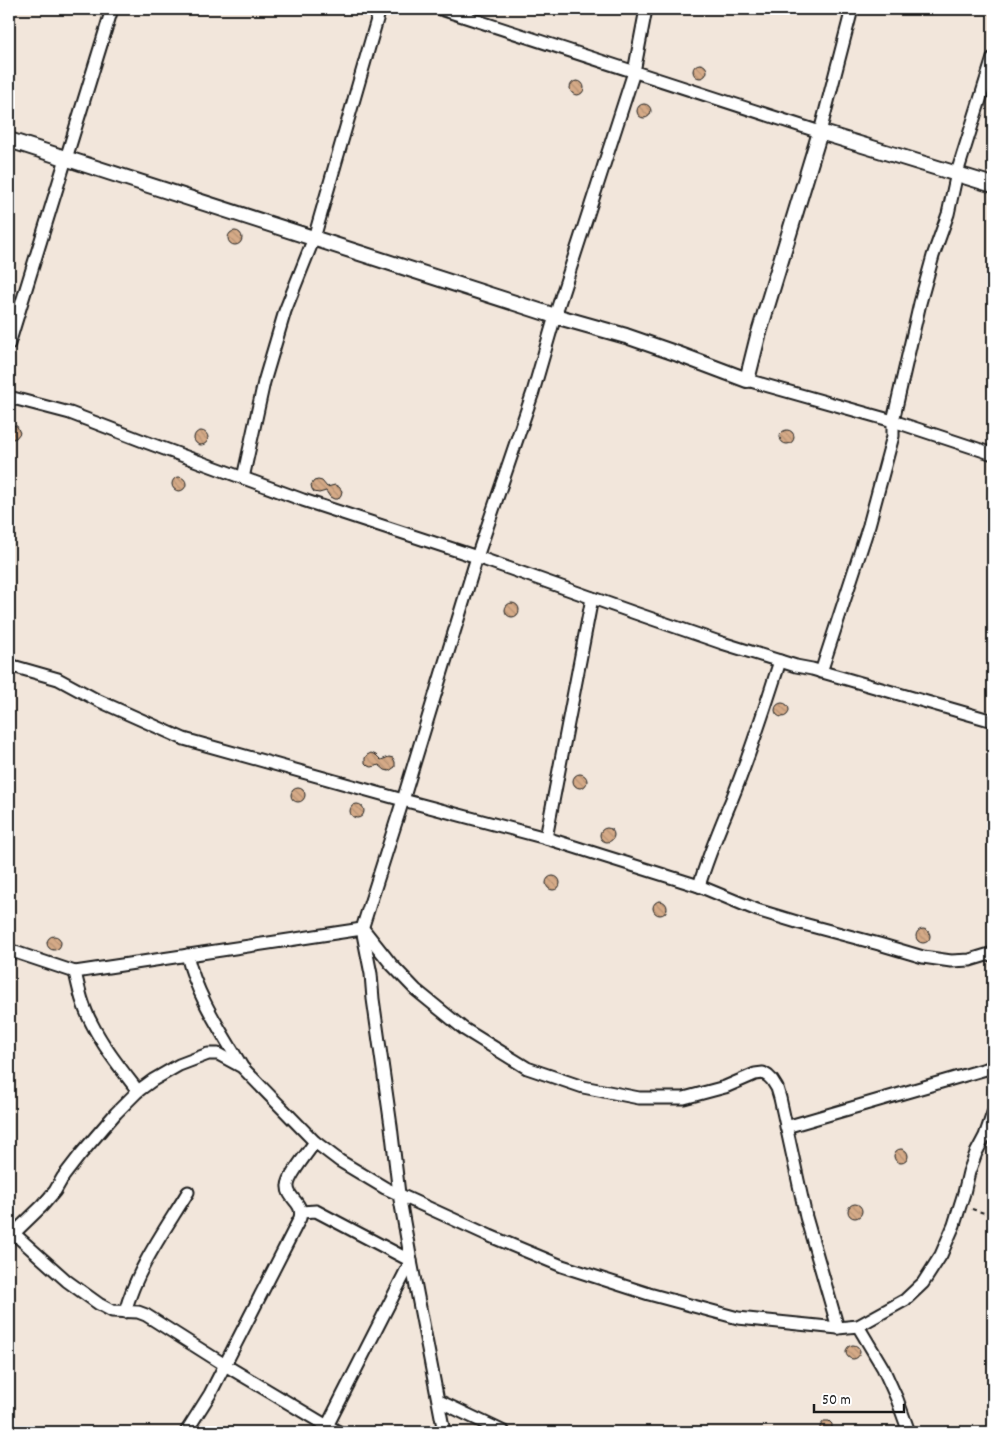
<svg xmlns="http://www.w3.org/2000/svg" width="1002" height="1441" font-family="Dekko,sans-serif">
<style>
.building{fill:url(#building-back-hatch);stroke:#1c1c1c}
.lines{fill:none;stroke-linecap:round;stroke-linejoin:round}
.minor-casing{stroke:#1c1c1c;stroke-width:15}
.tertiary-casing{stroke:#1c1c1c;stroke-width:18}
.path{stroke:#1c1c1c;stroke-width:2;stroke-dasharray:4 4;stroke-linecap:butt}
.minor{stroke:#fff;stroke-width:11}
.tertiary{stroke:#fff;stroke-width:14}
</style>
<defs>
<pattern id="building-back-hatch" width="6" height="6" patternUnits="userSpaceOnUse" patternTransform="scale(1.25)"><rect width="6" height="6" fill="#d5aa87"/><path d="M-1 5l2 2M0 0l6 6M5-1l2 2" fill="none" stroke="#b69274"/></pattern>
</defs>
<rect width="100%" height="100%" fill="#f2e6db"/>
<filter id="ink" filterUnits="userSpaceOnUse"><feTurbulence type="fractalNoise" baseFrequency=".02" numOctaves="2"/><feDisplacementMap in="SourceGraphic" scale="10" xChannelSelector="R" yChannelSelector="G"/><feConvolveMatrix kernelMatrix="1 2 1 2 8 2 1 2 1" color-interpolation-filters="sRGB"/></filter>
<g filter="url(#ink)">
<g class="building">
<circle cx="700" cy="71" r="7"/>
<circle cx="577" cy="88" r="7"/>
<circle cx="644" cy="111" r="7"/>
<circle cx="235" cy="238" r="7"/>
<polygon points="9,424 17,426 20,433 16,438 9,440"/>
<circle cx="787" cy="437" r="7"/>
<circle cx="201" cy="438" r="7"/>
<circle cx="179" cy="484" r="7"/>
<polygon points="318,480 322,481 327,487 335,485 339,487 342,491 341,495 338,499 334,499 330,497 326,491 319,493 314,492 312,489 311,485 314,481"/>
<circle cx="512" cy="610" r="7"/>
<circle cx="782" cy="710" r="7"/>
<polygon points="371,753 376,755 381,760 389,757 393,758 395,762 395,767 389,771 385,770 379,765 372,767 368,766 365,763 365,758 367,755"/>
<circle cx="580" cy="781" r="7"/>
<circle cx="298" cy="795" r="7"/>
<circle cx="357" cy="811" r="7"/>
<circle cx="607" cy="835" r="7"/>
<circle cx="553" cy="883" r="7"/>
<circle cx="660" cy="908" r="7"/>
<circle cx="923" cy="936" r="7"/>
<circle cx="54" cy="943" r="7"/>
<circle cx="901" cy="1156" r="7"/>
<circle cx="855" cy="1211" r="7"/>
<circle cx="853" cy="1352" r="7"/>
<polygon points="824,1421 829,1421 832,1424 832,1432 820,1432 820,1426"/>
</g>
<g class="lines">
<g class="minor-casing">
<g id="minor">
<polyline points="441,9 820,132 852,9"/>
<polyline points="9,344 112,9"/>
<polyline points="747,380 893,421 993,454"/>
<polyline points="9,397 70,413 143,441 303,500 477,557 635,613 722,643 796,666 812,669 993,721"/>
<polyline points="243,478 264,382 285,311 314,238 380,9"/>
<polyline points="9,665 58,679 97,700 184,739 403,800 546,838 699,886 757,910 800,923 879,944 923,957 951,961 970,960 993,953"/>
<polyline points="821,672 869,525 893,436 893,421 920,303 933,256 948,214 957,173 993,58"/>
<polyline points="546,838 592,598"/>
<path d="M699,886C708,856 720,828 732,799C750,754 765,708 780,661"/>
<polyline points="364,930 391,964 416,990 464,1029 527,1068 583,1087 639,1098 684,1098 725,1087 755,1074 763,1073 768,1076 772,1080 777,1088 780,1098 806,1217 838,1328"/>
<polyline points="9,950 75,972 362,929"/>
<path d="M187,955C197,996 219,1028 241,1065"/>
<path d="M75,972C79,990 83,1008 92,1024C104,1048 122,1070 138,1091"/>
<polyline points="786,1127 993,1067"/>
<polyline points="301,1212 316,1211 411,1261 324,1432"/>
<polyline points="9,1229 67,1281 99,1304 112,1311 138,1312 146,1315 225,1365 327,1426 339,1432"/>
<polyline points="9,1238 42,1206 55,1191 63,1177 80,1155 116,1113 138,1091 153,1080 179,1065 208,1054 218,1054 242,1067 315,1142 340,1161 385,1188 490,1236 562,1266 649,1294 738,1318 838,1328 858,1326 905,1300 923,1283 941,1255 954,1225 964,1193 969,1172 976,1153 985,1136 993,1113"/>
<path d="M125,1312C137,1268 165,1230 188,1192"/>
<polyline points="858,1326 883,1368 897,1399 909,1432"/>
<polyline points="439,1401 504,1432"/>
<path d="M186,1432L210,1394L300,1218C304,1202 287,1199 288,1186C288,1176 309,1151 315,1142"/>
<polyline points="444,1432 411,1261 399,1194 391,1126 373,999 371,974 362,929 403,800 477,557 533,392 555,316 634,72 646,9"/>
</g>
</g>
<g class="tertiary-casing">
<polyline id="tertiary" points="9,140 555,316 626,336 678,354 747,380 758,336 820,132 993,185"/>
</g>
<polyline class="path" points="972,1209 993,1216"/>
<use href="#minor" class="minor"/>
<use href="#tertiary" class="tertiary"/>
</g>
</g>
<rect width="1002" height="1441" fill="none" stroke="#fff" stroke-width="30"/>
<rect x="15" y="15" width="972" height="1411" fill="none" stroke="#1c1c1c" stroke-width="2" filter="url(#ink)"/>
<path d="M814 1404v8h90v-8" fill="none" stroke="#1c1c1c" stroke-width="2.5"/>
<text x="822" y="1404" font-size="15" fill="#1c1c1c" stroke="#ffffff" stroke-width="4" paint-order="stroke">50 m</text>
</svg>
